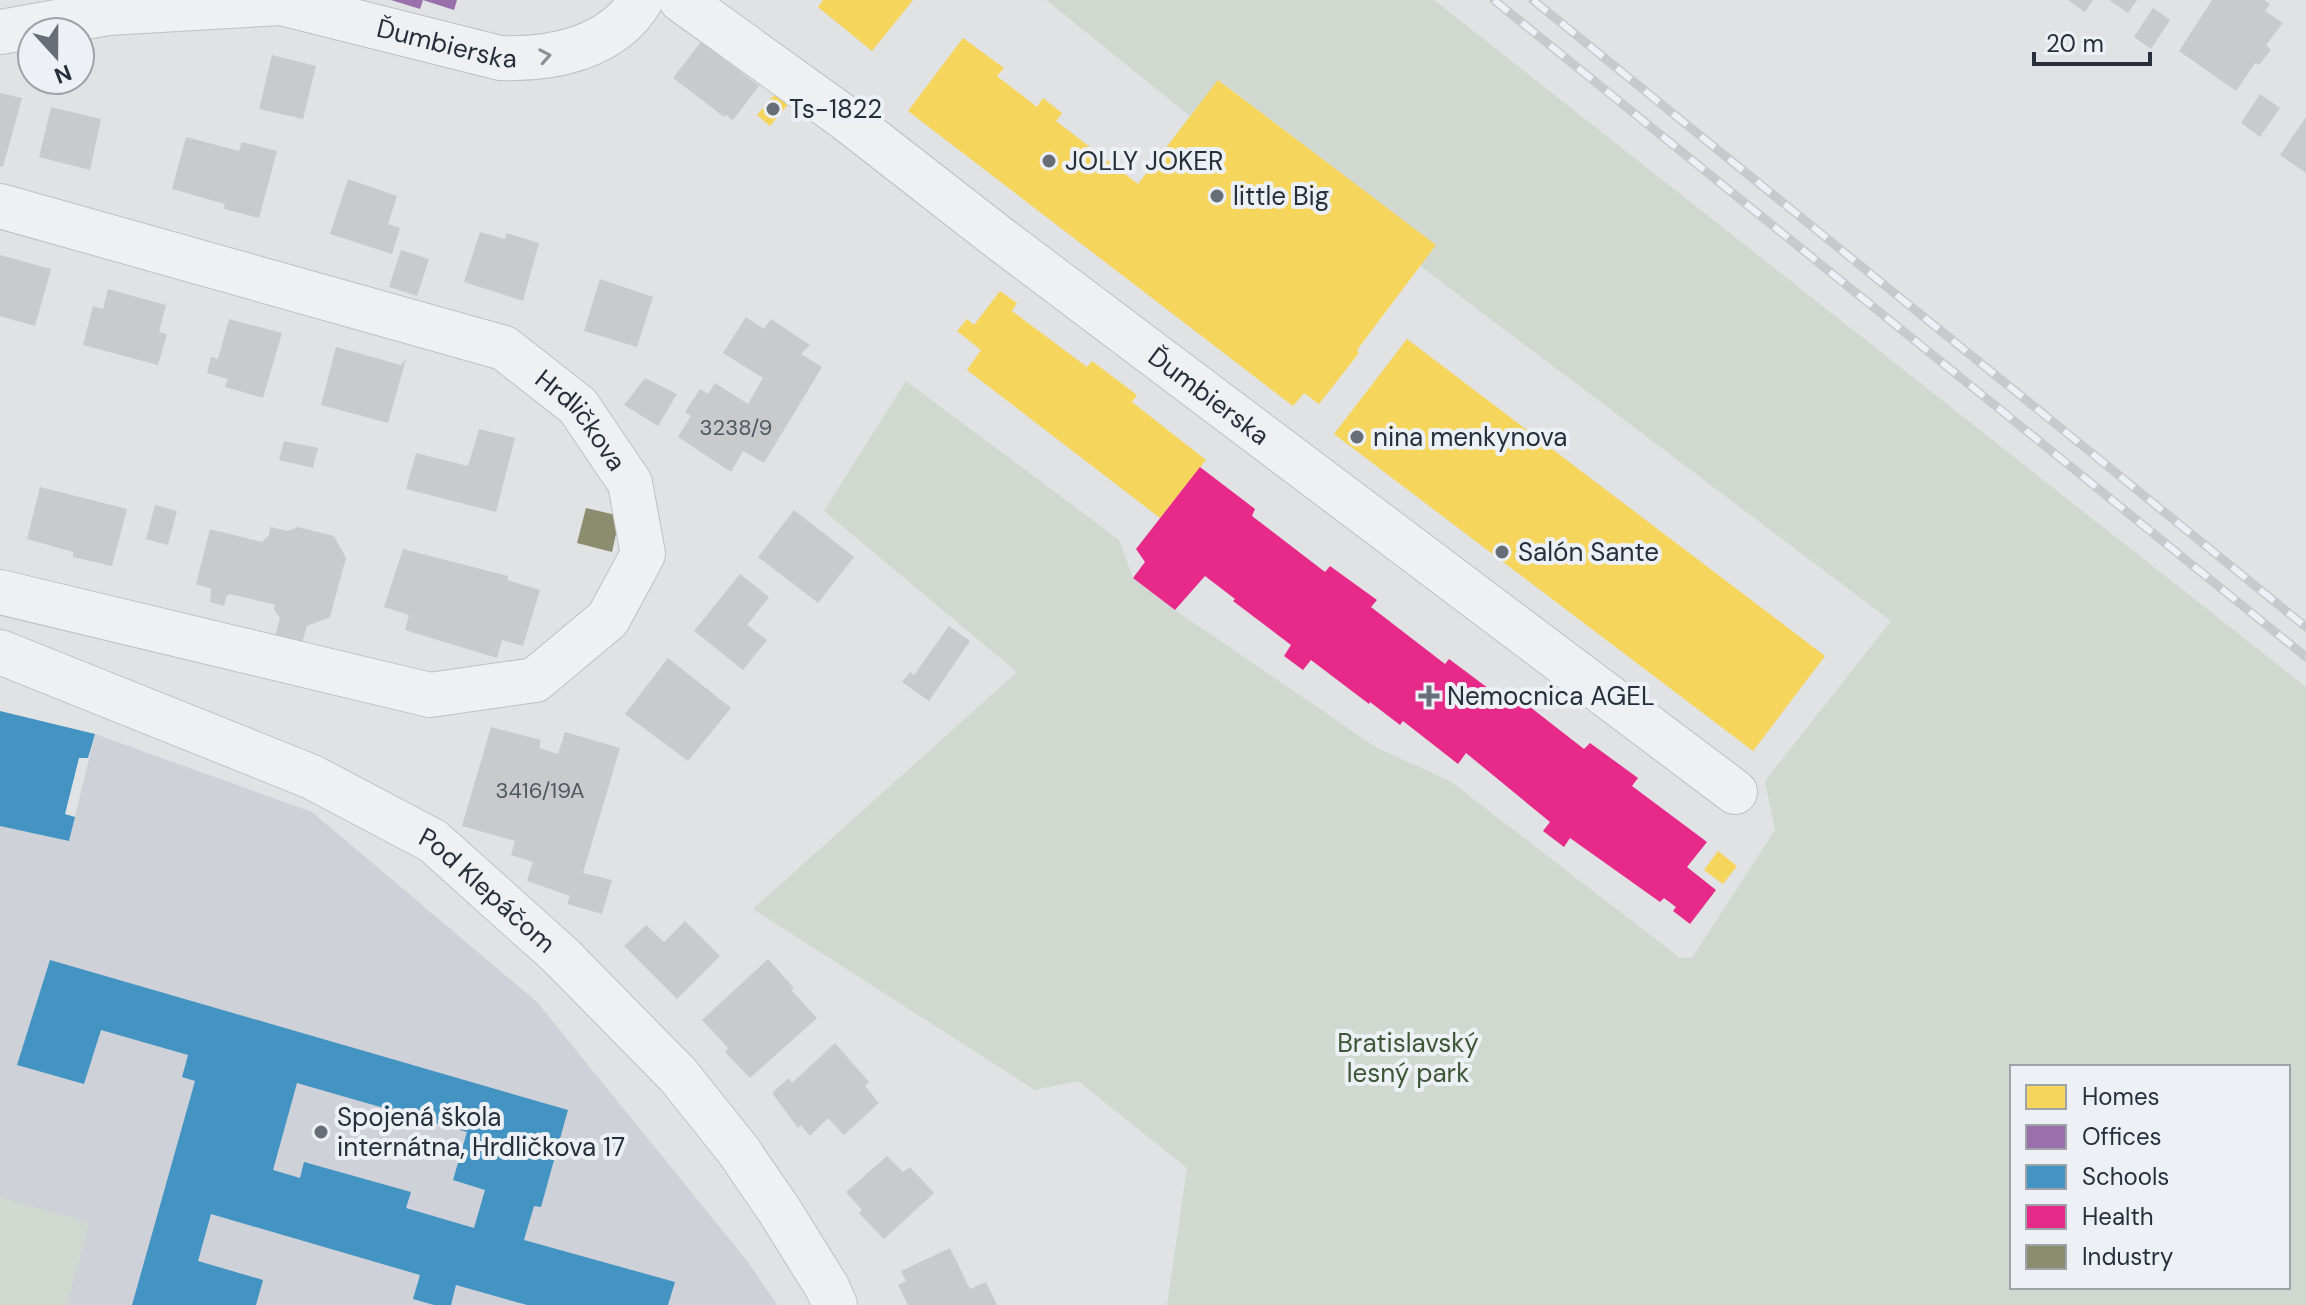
<svg xmlns="http://www.w3.org/2000/svg" width="2306" height="1305" font-family="'DM Sans',sans-serif">
<style>
.built{fill:#ced1d7}
.green{fill:#d0d8d0;fill-rule:evenodd}
.homes{fill:#f6d55c}
.offices{fill:#9970ab}
.schools{fill:#4393c3;fill-rule:evenodd}
.health{fill:#e7298a}
.industry{fill:#8c8c6e}
.building{fill:#c8cacc}
.lines{fill:none;stroke-linecap:round;stroke-linejoin:round}
.minor-casing{stroke:#bec0c2;stroke-width:46}
.minor{stroke:#eff0f1;stroke-width:44}
.rail-casing{stroke:#c8c9cc;stroke-width:9}
.rail{stroke:#edf0f4;stroke-width:6;stroke-dasharray:18;stroke-linecap:butt}
.oneway{stroke:#8c9096}
.poi-dot{fill:#686e77;stroke:#edf0f4;stroke-width:3}
.labels{text-anchor:middle;dominant-baseline:central;stroke-width:8;stroke-linejoin:round;paint-order:stroke}
.number-label{font-size:22px;fill:#515661}
.street-label{font-size:26px;fill:#282f3c;stroke:#edf0f4}
.poi-label{font-size:26px;fill:#282f3c;stroke:#edf0f4;text-anchor:start}
.park-label{font-size:26px;fill:#3c5736;stroke:#edf0f4}
</style>
<rect width="100%" height="100%" fill="#e0e2e4"/>
<polygon class="built" points="95,734 312,812 537,1002 748,1262 777,1305 0,1305 0,825 69,841"/>
<g class="green">
<path d="M1046,0H1434L2306,687V1305H1167L1187,1168L1078,1081L1035,1090L753,909L1017,672L824,511L906,381L1119,540L1133,578L1175,610L1377,748L1450,781L1680,958H1692L1775,830L1765,781L1891,621L1419,265L1435,245L1219,80L1190,116ZM2012,1067H2288V1287H2012Z"/>
<polygon points="0,1197 89,1223 67,1305 0,1305"/>
</g>
<g class="homes">
<polygon points="823,0 913,0 872,51 818,7"/>
<polygon points="963,38 1004,68 997,76 1037,107 1043,98 1062,113 1056,121 1138,184 1218,80 1436,245 1357,350 1359,353 1319,404 1304,393 1293,406 908,111"/>
<polygon points="776,93 789,103 770,126 757,115"/>
<polygon points="1000,291 1017,303 1012,311 1087,367 1092,361 1137,395 1132,402 1206,460 1160,518 967,370 981,350 957,331 967,319 974,325"/>
<polygon points="1407,339 1825,656 1753,751 1334,434"/>
<polygon points="1718,851 1737,866 1723,884 1704,870"/>
</g>
<g class="offices">
<polygon points="391,0 423,0 420,9"/>
<polygon points="423,0 457,0 454,10"/>
</g>
<g class="schools">
<polygon points="0,711 95,734 88,758 79,758 65,814 75,817 69,841 0,826"/>
<path d="M50,960L568,1110L541,1207L534,1206L524,1240L675,1282L668,1305H527L456,1285L451,1305H434L413,1299L420,1275L211,1214L198,1261L263,1280L256,1305H132L195,1081L182,1077L188,1055L101,1030L84,1084L17,1065ZM297,1083L467,1132L453,1180L485,1190L474,1228L406,1208L411,1192L304,1162L300,1178L273,1170Z"/>
</g>
<polygon class="health" points="1200,467 1255,509 1252,516 1325,572 1330,566 1377,600 1371,607 1445,664 1449,659 1504,700 1511,692 1584,749 1590,743 1638,778 1632,786 1707,842 1687,867 1716,890 1690,924 1673,911 1676,907 1664,898 1660,902 1570,838 1564,847 1543,831 1550,822 1466,753 1458,764 1403,721 1400,725 1370,702 1369,704 1311,660 1303,670 1284,656 1291,645 1233,601 1235,599 1205,576 1175,610 1133,578 1145,562 1136,549"/>
<polygon class="industry" points="586,508 620,516 612,552 577,543"/>
<g class="building">
<polygon points="2068,0 2093,0 2085,12"/>
<polygon points="2109,0 2137,0 2128,13"/>
<polygon points="2212,0 2264,0 2270,4 2265,11 2283,23 2266,45 2271,50 2259,65 2255,63 2236,91 2179,51"/>
<polygon points="2153,8 2170,20 2151,49 2134,37"/>
<polygon points="701,42 759,86 733,120 726,115 724,117 673,78"/>
<polygon points="272,55 316,66 303,119 259,109"/>
<polygon points="0,93 22,98 3,167 0,166"/>
<polygon points="2260,94 2280,108 2260,137 2241,123"/>
<polygon points="51,107 101,119 90,170 39,157"/>
<polygon points="2306,117 2306,173 2280,155"/>
<polygon points="186,137 239,151 242,142 277,151 259,218 224,209 225,204 172,189"/>
<polygon points="348,179 397,196 388,224 400,228 392,254 330,234"/>
<polygon points="480,232 505,239 506,233 539,243 523,301 464,282"/>
<polygon points="401,250 429,259 417,296 389,287"/>
<polygon points="0,255 51,269 35,326 0,316"/>
<polygon points="600,279 653,297 637,347 584,331"/>
<polygon points="108,289 166,305 159,332 167,334 158,365 83,345 93,306 103,309"/>
<polygon points="746,317 764,329 771,319 810,345 801,354 822,367 764,463 743,451 731,472 678,437 691,416 685,412 700,389 708,394 715,383 748,404 763,378 723,353"/>
<polygon points="229,319 282,333 263,398 225,387 228,379 207,373 211,357 218,359"/>
<polygon points="336,347 401,365 406,359 388,423 321,405"/>
<polygon points="645,378 677,394 658,426 624,405"/>
<polygon points="479,429 515,438 496,512 406,489 416,453 468,466"/>
<polygon points="284,441 318,448 313,468 279,460"/>
<polygon points="40,487 127,509 112,566 73,557 73,552 27,539"/>
<polygon points="155,505 177,511 168,545 146,539"/>
<polygon points="794,510 854,557 818,603 758,557"/>
<polygon points="270,527 288,531 298,527 334,536 346,558 330,617 307,626 302,643 275,636 280,618 274,610 275,605 230,594 226,596 224,606 210,602 211,589 196,584 210,529 262,542 269,535"/>
<polygon points="403,549 508,576 507,580 540,590 523,646 502,640 497,658 405,630 409,615 384,607"/>
<polygon points="740,574 769,597 747,625 767,640 743,670 694,631"/>
<polygon points="949,626 970,641 929,701 902,682 910,672 914,675"/>
<polygon points="668,658 731,708 688,761 625,714"/>
<polygon points="491,727 541,740 539,748 558,754 565,732 620,748 583,873 612,880 602,914 567,904 570,896 527,881 533,862 511,855 515,841 462,826"/>
<polygon points="685,921 720,956 677,999 624,946 646,925 664,942"/>
<polygon points="768,959 794,988 791,990 817,1018 750,1078 725,1052 728,1048 702,1020"/>
<polygon points="835,1043 869,1082 865,1086 879,1103 844,1135 828,1118 810,1136 801,1125 798,1128 772,1093 789,1078 792,1083"/>
<polygon points="887,1156 903,1172 910,1167 934,1193 884,1239 859,1213 862,1210 846,1192"/>
<polygon points="950,1248 970,1289 986,1282 997,1305 908,1305 898,1285 906,1281 901,1271"/>
</g>
<g class="lines">
<g class="minor-casing">
<g id="minor">
<path id="s1" d="M681,0L845,118L999,238L1735,792"/>
<path id="s2" d="M0,32L108,13L281,3L500,58C552,60 613,48 641,0"/>
<path id="s3" d="M0,206L504,348L578,406L630,483L643,554L608,619L535,680L430,695L0,592"/>
<path id="s4" d="M0,652L312,777L433,841L560,955L678,1075L738,1150L779,1210L827,1287L835,1305"/>
</g>
</g>
<use href="#minor" class="minor"/>
<g class="rail-casing">
<g id="rail">
<polyline points="1494,0 2306,657"/>
<polyline points="1533,0 2306,627"/>
</g>
</g>
<use href="#rail" class="rail"/>
</g>
<defs><path id="oneway-chevron" d="M-2-3.5L2.5 0L-2 3.5" fill="none" stroke-width="1.6" stroke-linecap="round" stroke-linejoin="round" transform="scale(2)"/></defs>
<use class="oneway" href="#oneway-chevron" transform="translate(545 56) rotate(-10)"/>
<g class="poi-dot">
<circle cx="773" cy="109" r="8"/>
<circle cx="1049" cy="161" r="8"/>
<circle cx="1217" cy="196" r="8"/>
<circle cx="1357" cy="437" r="8"/>
<circle cx="1502" cy="552" r="8"/>
<path d="M1425 684h8v8h8v8h-8v8h-8v-8h-8v-8h8z"/>
<circle cx="321" cy="1132" r="8"/>
</g>
<g class="labels">
<g class="number-label">
<text x="736" y="427">3238/9</text>
<text x="540" y="790">3416/19A</text>
</g>
<g class="street-label">
<text stroke="none"><textPath href="#s2" startOffset="454">Ďumbierska</textPath></text>
<text stroke="none"><textPath href="#s1" startOffset="660">Ďumbierska</textPath></text>
<text stroke="none"><textPath href="#s3" startOffset="630">Hrdličkova</textPath></text>
<text stroke="none"><textPath href="#s4" startOffset="546">Pod Klepáčom</textPath></text>
</g>
<g class="poi-label">
<text x="789" y="109">Ts-1822</text>
<text x="1065" y="161">JOLLY JOKER</text>
<text x="1233" y="196">little Big</text>
<text x="1373" y="437">nina menkynova</text>
<text x="1518" y="552">Salón Sante</text>
<text x="1447" y="696">Nemocnica AGEL</text>
<text x="337" y="1117">Spojená škola<tspan x="337" dy="30">internátna, Hrdličkova 17</tspan></text>
</g>
<g class="park-label">
<text x="1408" y="1043">Bratislavský<tspan x="1408" dy="30">lesný park</tspan></text>
</g>
</g>
<rect x="2010" y="1065" width="280" height="224" fill="#edf0f4" stroke="#9ea3aa" stroke-width="2"/>
<rect x="2026" y="1085" width="40" height="24" fill="#f6d55c" stroke="#9ea3aa" stroke-width="2"/>
<text x="2082" y="1105" font-size="24" fill="#282f3c">Homes</text>
<rect x="2026" y="1125" width="40" height="24" fill="#9970ab" stroke="#9ea3aa" stroke-width="2"/>
<text x="2082" y="1145" font-size="24" fill="#282f3c">Offices</text>
<rect x="2026" y="1165" width="40" height="24" fill="#4393c3" stroke="#9ea3aa" stroke-width="2"/>
<text x="2082" y="1185" font-size="24" fill="#282f3c">Schools</text>
<rect x="2026" y="1205" width="40" height="24" fill="#e7298a" stroke="#9ea3aa" stroke-width="2"/>
<text x="2082" y="1225" font-size="24" fill="#282f3c">Health</text>
<rect x="2026" y="1245" width="40" height="24" fill="#8c8c6e" stroke="#9ea3aa" stroke-width="2"/>
<text x="2082" y="1265" font-size="24" fill="#282f3c">Industry</text>
<g transform="translate(56 56) rotate(159)"><circle r="38" fill="#edf0f4" stroke="#9ea3aa" stroke-width="2"/>
<path d="M0-6L14 30L0 20L-14 30Z" fill="#686e77"/>
<text y="-12" font-size="22" font-weight="bold" text-anchor="middle" fill="#282f3c">N</text>
</g>
<path d="M2034 52v12h116v-12" fill="none" stroke="#282f3c" stroke-width="4"/>
<text x="2046" y="52" font-size="24" fill="#282f3c" stroke="#edf0f4" stroke-width="6" paint-order="stroke">20 m</text>
</svg>
